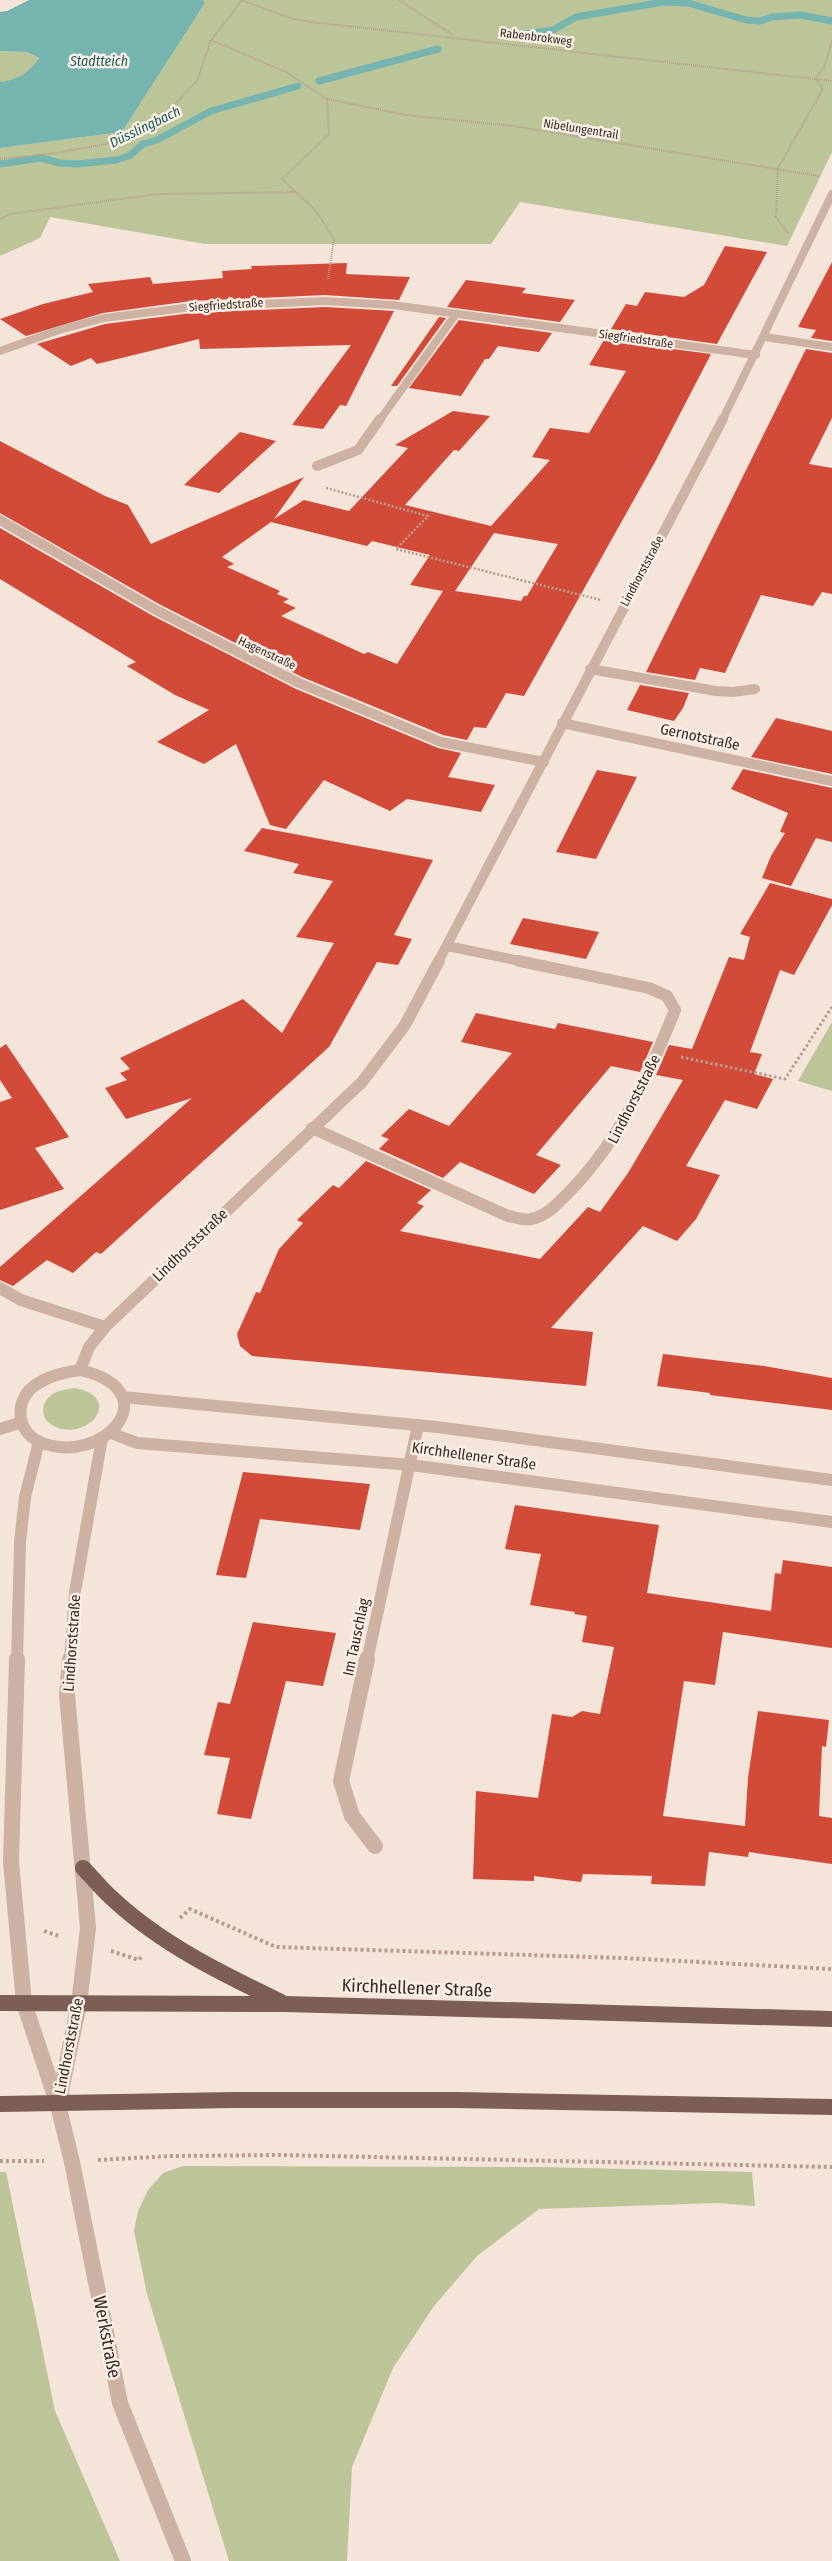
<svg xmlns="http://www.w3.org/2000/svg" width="832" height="2561" font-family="'Fira Sans Condensed',sans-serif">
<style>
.green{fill:#bbc598}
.water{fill:#75b4af}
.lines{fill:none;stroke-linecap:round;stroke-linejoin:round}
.stream{stroke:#75b4af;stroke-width:7}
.building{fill:#d24b39;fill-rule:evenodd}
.path-far3{stroke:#b99b8e;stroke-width:2;stroke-dasharray:1 1;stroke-linecap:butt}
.path-far2{stroke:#b99b8e;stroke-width:2.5;stroke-dasharray:2 2;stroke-linecap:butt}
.path-far1{stroke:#b99b8e;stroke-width:3;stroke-dasharray:2.5 2.5;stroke-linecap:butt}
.path{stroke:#b99b8e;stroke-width:4;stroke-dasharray:3 3;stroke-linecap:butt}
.minor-far3{stroke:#cdb2a4;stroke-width:8}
.minor-far2{stroke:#cdb2a4;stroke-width:10}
.minor-far1{stroke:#cdb2a4;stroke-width:12}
.minor{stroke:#cdb2a4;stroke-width:16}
.major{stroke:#7c5e56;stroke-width:16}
.labels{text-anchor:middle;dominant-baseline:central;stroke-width:5;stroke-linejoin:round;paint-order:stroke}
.far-street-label{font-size:12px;fill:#382a26;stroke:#fbefe6}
.far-water-label{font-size:14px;font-style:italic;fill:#185e5a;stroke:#fbefe6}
.street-label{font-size:15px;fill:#382a26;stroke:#fbefe6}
.near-street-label{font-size:18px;fill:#382a26;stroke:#fbefe6}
</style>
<rect width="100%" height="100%" fill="#f4e4d9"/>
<g class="green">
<polygon points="203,0 832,0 832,152 787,246 520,202 491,244 205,244 50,217 40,238 0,256 0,148 122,132 205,3"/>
<path d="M0,51L27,52L39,58C29,74 20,80 0,82Z"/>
<polygon points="832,1022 832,1091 798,1081"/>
<path d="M75,1388C124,1397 89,1441 56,1427C38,1420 40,1400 56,1392C62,1390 69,1389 75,1388Z"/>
<polygon points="183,2166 541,2167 752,2172 755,2206 718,2203 539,2209 477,2256 434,2306 393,2368 352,2467 347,2561 229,2561 147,2294 134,2231 138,2211 148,2190 163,2173"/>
<polygon points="0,2172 6,2172 55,2411 120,2561 0,2561"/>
</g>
<path class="water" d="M29,0H203L205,3L122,132L0,148V82C18,80 29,73 39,58L27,52L0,51V12L7,11Z"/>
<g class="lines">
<g class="stream">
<polyline points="517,35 553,30 576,17 663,2 688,3 746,20 760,21 772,17 801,15 832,21"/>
<polyline points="319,81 438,49"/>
<polyline points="0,164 41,158 60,163 77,164 116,160 129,156 143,144 157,140 211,111 298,86"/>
</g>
</g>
<g class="building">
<polygon points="725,246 767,252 717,344 611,329 626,304 637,306 645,292 684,297 704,285"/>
<polygon points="832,262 832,341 811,338 816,330 798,327"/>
<polygon points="347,263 346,274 410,277 399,300 325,295 191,301 103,313 26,336 0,319 43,304 93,292 88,284 150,277 153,284 223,278 222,271 252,269 251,266"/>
<polygon points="466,280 526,288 522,293 575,300 560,322 447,307"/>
<polygon points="325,307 394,311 346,406 340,405 323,429 292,425 351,345 200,349 199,339 97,364 91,358 71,366 37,344 105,324 192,313"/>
<polygon points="439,317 446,318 397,386 391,386"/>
<polygon points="459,320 552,333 539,352 498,346 489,359 485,359 461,396 409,388"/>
<path d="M604,340L711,354L655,462L524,696L506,693L486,728L474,727L467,740L443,735L302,677L159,604L0,513V441L105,496L128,505L151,544L304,477L274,519L304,500L349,511L408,448L395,445L453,411L490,416L459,451L454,450L405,505L491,526L550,460L532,457L550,428L589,433L626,371L589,365ZM271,522L367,546L372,541L430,555L410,585L443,591L397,664L368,652L364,654L281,616L296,608L283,602L289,599L277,594L280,591L227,567L234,564L222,557ZM494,533L558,544L527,596H524L521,601L455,591Z"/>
<polygon points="806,349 832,353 832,418 809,464 832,468 832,594 822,592 813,606 761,595 725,673 700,668 695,680 646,672"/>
<polygon points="240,432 276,441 219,493 184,485"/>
<polygon points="0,528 153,616 296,689 438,748 461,753 448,777 495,785 481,812 407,799 390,811 324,780 286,829 270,825 236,744 204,764 157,742 209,710 175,695 127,666 136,662 0,579"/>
<polygon points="640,685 689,693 683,708 674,721 627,710"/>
<polygon points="776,718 832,731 832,774 751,757"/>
<polygon points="743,769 832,788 832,842 816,838 791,886 762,878 771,856 785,833 780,832 788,813 731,789"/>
<polygon points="597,770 637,777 596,859 556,852"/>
<polygon points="262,828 433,860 394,935 412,939 398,965 377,962 329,1047 101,1254 96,1252 73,1273 47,1260 13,1286 0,1280 0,1267 192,1098 126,1119 105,1088 127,1080 120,1073 130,1069 120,1058 243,999 282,1033 334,943 296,937 333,881 293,873 299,864 244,851"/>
<polygon points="770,883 832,899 832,905 794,975 780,970 750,1052 762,1054 754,1074 773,1079 757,1109 725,1100 686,1166 720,1175 696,1219 677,1241 643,1226 551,1328 593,1332 586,1386 252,1356 240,1346 237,1334 256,1292 260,1293 279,1249 303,1223 297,1220 333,1185 339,1188 366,1161 431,1190 417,1203 424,1206 400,1231 540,1259 588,1207 600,1212 628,1173 683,1080 656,1075 669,1045 692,1049 729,957 744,960 750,937 740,934"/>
<polygon points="523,918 599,932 586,959 510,944"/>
<polygon points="476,1013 555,1029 558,1023 653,1042 640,1072 611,1066 536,1155 561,1165 534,1194 460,1162 443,1178 379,1149 389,1139 381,1136 409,1109 449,1126 512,1053 461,1042"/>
<polygon points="6,1044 69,1137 35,1148 64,1189 0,1210 0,1102 12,1098 0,1080 0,1048"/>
<polygon points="663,1354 764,1366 832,1378 832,1410 710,1395 710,1393 657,1386"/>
<polygon points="243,1472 370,1484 360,1530 260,1519 246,1578 216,1575"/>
<polygon points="515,1505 659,1525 647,1593 771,1611 775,1573 781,1574 783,1560 832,1567 832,1648 723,1632 715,1685 684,1681 663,1816 745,1826 748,1778 758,1711 829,1720 826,1747 822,1746 819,1816 832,1818 832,1864 749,1852 748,1857 709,1852 705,1886 651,1884 652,1876 583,1874 581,1882 534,1876 534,1881 473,1879 476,1791 538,1798 552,1714 572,1717 582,1711 600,1714 614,1647 582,1642 587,1616 574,1614 575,1612 530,1605 541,1554 505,1549"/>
<polygon points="253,1622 336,1633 323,1686 286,1681 251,1819 217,1814 230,1758 204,1755 218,1702 230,1704"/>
</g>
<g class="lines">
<g class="path-far3">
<polyline points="241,0 290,18 311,22 832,81"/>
<polyline points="399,0 453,35"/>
<polyline points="211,40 286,72 327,99 329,134 282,179 316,211 334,239 328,279"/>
<polyline points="327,99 406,115 513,126 819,176"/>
<polyline points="0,159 56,153 134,139 150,130 197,81 211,40 242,0"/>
<polyline points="0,219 10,214 157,194 296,192"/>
<polyline points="788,233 776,217 778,168 823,89 815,79 824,68 832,41"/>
</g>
<polyline class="path-far2" points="326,488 428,516 396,549 601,600"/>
<polyline class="path-far1" points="681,1057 785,1079 832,1007"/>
<g class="path">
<polyline points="180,1918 190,1909 276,1947 623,1958 832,1969"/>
<polyline points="44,1931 59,1936"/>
<polyline points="111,1951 139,1960 142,1956"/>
<polyline points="98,2160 171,2156 282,2155 832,2167"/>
<polyline points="0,2161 44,2161"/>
</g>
<g class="minor-far3">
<polyline points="765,337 832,347"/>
<polyline points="0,351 59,330 104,318 192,307 325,301 393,305 756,355"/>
<polyline points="379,421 456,314"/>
<polyline points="722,421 832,194"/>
</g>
<g class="minor-far2">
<polyline points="317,466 358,450 380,419"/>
<polyline points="0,520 156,610 299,683 441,742 544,762"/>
<polyline points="590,669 716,691 733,692 755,689"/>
<polyline points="562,723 832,781"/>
<polyline points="447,946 525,962"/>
<polyline points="438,962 723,419"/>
</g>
<g class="minor-far1">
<path d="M312,1128L508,1216C515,1217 523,1221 531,1219C548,1216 561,1200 573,1188C622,1136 649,1075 675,1010L667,996L649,988L519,961"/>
<polyline points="0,1288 21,1300 105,1327"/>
<polyline points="80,1370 89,1347 105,1327 362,1082 405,1025 439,961"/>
<path d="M80,1370C171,1391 103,1468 40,1442C15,1431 14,1398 37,1384C50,1375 64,1373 80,1370Z"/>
<polyline points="123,1397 437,1427 832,1480"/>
<polyline points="0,1429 19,1423"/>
<polyline points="111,1433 137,1443 411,1465 832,1522"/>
<polyline points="17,1661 20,1542 25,1497 39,1442"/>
<polyline points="70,1661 75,1592 102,1438"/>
<polyline points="367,1661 418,1425"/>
</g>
<g class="minor">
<polyline points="17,1659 11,1862 24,2003 58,2105 72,2162 120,2403 183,2561"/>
<polyline points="367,1659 341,1781 352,1816 375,1846"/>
<polyline points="58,2105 79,2004 88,1928 67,1695 70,1659"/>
</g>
<g class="major">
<path d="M83,1868C94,1879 103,1891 115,1901C163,1945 223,1974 281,2002"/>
<polyline points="0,2003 285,2004 832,2019"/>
<polyline points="0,2104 234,2100 458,2100 832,2107"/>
</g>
</g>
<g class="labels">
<g class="far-street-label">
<text transform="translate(536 37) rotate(7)">Rabenbrokweg</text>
<text transform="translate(581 129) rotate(9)">Nibelungentrail</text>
<text transform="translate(226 305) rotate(-4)">Siegfriedstraße</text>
<text transform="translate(636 339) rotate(8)">Siegfriedstraße</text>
<text transform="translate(642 571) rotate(-62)">Lindhorststraße</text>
<text transform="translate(267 653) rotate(25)">Hagenstraße</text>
</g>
<g class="far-water-label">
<text x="99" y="61">Stadtteich</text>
<text transform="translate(145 127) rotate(-26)">Düsslingbach</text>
</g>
<g class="street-label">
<text transform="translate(700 737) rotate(12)">Gernotstraße</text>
<text transform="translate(634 1099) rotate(-63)">Lindhorststraße</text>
<text transform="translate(190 1245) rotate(-44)">Lindhorststraße</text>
<text transform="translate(474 1456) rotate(8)">Kirchhellener Straße</text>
<text transform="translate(356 1637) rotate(-78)">Im Tauschlag</text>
<text transform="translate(72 1643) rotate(-86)">Lindhorststraße</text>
<text transform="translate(69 2046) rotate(-79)">Lindhorststraße</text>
</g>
<g class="near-street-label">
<text transform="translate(417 1988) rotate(2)">Kirchhellener Straße</text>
<text transform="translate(107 2337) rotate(79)">Werkstraße</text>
</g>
</g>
</svg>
